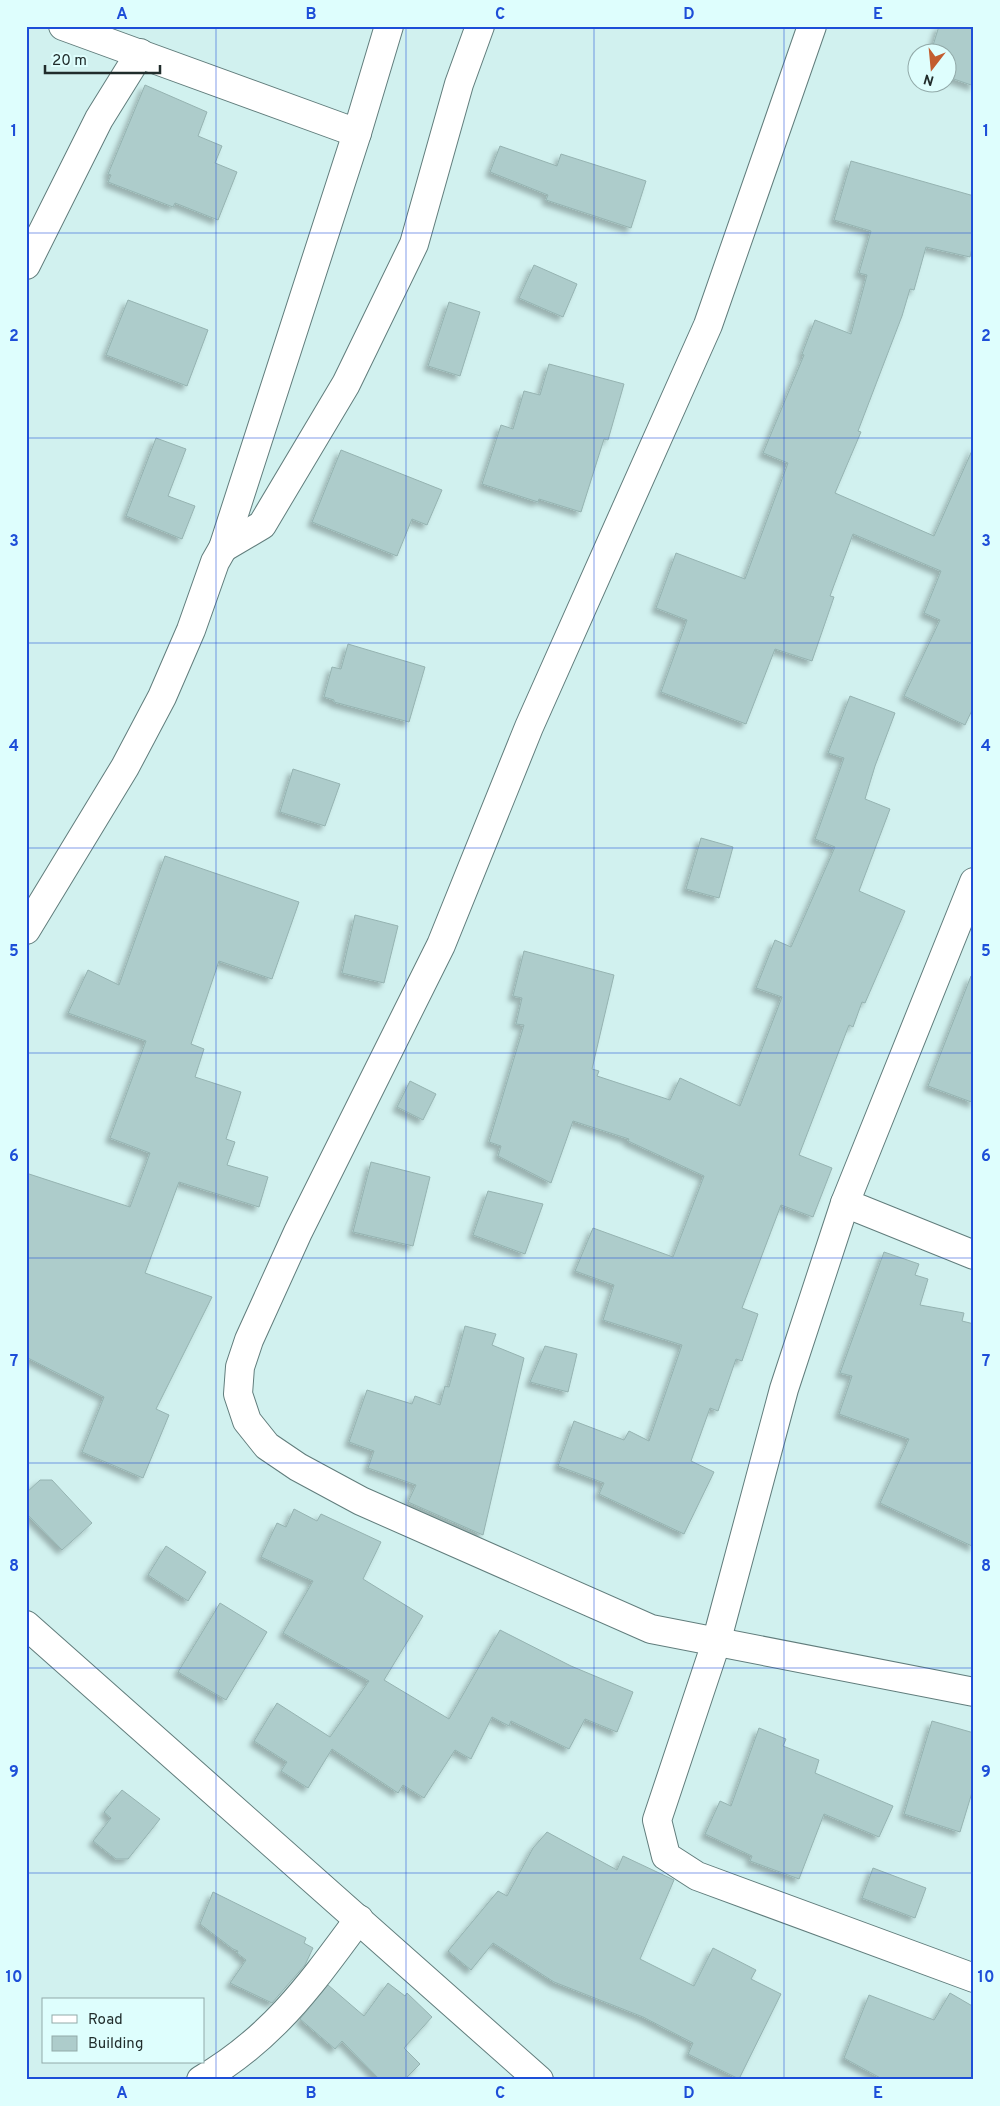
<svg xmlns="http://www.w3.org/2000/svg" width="1000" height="2106" font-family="Overpass,sans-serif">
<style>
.building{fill:#adcccb;stroke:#95b3b1;filter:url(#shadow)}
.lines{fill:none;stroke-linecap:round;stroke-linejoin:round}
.minor-casing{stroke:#617d7c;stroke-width:30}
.tertiary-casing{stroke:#617d7c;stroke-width:30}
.minor{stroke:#fff;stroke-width:28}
.tertiary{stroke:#fff;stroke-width:28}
.grid{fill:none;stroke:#1d4ed8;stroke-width:1;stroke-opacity:0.55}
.neatline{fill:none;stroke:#1d4ed8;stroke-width:2}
.grid-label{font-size:16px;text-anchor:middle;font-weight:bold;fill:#1d4ed8}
</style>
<defs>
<filter id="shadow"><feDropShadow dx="-4.5" dy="4.5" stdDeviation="2.5" flood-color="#0004"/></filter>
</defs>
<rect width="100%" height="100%" fill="#d1f1ef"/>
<g class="building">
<polygon points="939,26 974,26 974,86 948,77 948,52 931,52"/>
<polygon points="145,85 207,112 198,136 222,146 215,163 237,172 218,220 175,203 173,207 108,182 111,175 108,174"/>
<polygon points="500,146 557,166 561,154 646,181 631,228 546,200 548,195 490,172"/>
<polygon points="851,161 974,196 974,240 970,257 926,247 914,290 910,289 902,316 858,431 861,432 835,493 934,536 974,446 974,706 965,725 904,696 940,620 924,613 941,571 853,534 830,596 834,597 812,661 775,649 746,724 661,692 687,620 656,608 676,553 745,579 788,463 763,453 804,355 802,354 815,320 851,334 867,275 859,273 871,231 834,220"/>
<polygon points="534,265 577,284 563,317 519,298"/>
<polygon points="128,300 208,330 187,386 106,355"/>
<polygon points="449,302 480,312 460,376 428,366"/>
<polygon points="549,364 624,384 608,440 604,439 581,512 539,499 538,502 482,484 501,425 513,429 524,391 540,395"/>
<polygon points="156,438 186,449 168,496 195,506 182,539 126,516"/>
<polygon points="341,450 442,490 427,525 412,519 397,556 312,522"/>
<polygon points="348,644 425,667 409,722 334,702 334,700 324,697 332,667 341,669"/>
<polygon points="850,696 895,713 875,766 865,799 890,809 859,891 905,911 865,1003 862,1002 853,1027 849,1025 799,1155 832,1168 813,1217 781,1205 742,1308 758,1314 742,1361 736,1359 718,1411 710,1408 691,1461 714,1472 684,1534 599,1494 604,1483 558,1466 574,1421 624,1440 629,1431 649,1441 682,1345 603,1320 614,1285 575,1271 593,1228 673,1257 704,1176 628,1141 629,1139 573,1121 551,1183 498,1156 501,1146 489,1142 524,1025 516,1024 522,998 513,996 524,951 614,975 592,1069 599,1071 597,1076 670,1100 680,1078 740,1106 782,997 756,988 775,940 791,947 835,847 815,839 844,758 828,753"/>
<polygon points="293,769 340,784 325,826 280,812"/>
<polygon points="701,838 733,847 719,898 686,889"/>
<polygon points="165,856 299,902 272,979 219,961 191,1044 204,1049 195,1077 241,1092 226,1139 235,1142 227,1165 268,1177 259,1207 179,1182 145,1273 212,1297 156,1409 169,1415 143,1478 82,1452 104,1397 26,1357 26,1173 130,1207 150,1153 110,1138 146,1041 68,1013 88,970 119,985"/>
<polygon points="355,915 398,926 384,983 342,973"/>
<polygon points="971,976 974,977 974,1103 928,1086"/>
<polygon points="410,1081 436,1094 423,1120 397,1107"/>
<polygon points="371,1162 430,1177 413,1246 353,1232"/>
<polygon points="488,1191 543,1204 525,1254 473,1235"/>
<polygon points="884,1252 919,1264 915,1275 928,1279 920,1305 964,1313 962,1321 974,1324 974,1547 880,1503 909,1439 839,1414 852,1376 840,1373"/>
<polygon points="465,1326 496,1334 492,1345 524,1358 483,1535 408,1502 416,1485 368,1468 374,1451 349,1442 367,1390 412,1404 415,1396 440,1405 445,1386 449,1387"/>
<polygon points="545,1346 577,1354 568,1392 530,1382"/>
<polygon points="40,1480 52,1480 92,1523 62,1550 26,1513 26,1493"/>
<polygon points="294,1509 317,1521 321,1514 381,1542 363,1579 423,1616 384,1680 449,1719 500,1630 571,1666 633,1692 617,1732 585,1719 569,1749 511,1721 509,1726 492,1717 471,1759 455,1750 424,1798 403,1785 398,1793 332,1749 308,1788 281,1771 287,1762 254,1741 277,1703 330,1737 369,1681 283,1633 313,1581 261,1557 277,1523 286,1527"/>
<polygon points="166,1546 206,1572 188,1601 148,1575"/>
<polygon points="220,1603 267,1632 226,1700 178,1672"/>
<polygon points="932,1721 974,1733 974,1786 960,1832 904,1814"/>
<polygon points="759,1728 786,1739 783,1746 819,1760 815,1773 893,1806 879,1837 824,1814 799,1879 750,1861 752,1856 705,1834 720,1801 731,1806"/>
<polygon points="122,1790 160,1819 128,1859 116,1859 93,1841 111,1818 104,1812"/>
<polygon points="547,1832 617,1870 623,1856 674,1880 640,1959 694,1986 713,1948 756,1970 751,1979 781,1994 739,2079 688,2054 693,2043 643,2017 554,1982 493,1943 471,1970 448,1951 498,1891 507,1896 533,1848"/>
<polygon points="873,1868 926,1888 915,1918 862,1898"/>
<polygon points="213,1892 306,1938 304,1943 313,1948 305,1965 272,2003 230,1983 246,1960 237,1953 238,1951 233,1949 200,1924"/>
<polygon points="388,1983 405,1996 407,1993 432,2017 404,2048 420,2064 404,2080 380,2080 342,2041 335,2049 300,2019 328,1985 364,2016"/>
<polygon points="950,1993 974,2007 974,2080 884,2080 844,2058 869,1995 934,2020"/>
</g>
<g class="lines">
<g class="minor-casing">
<g id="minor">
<polyline points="63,26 357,133"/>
<polyline points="812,26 708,325 529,727 441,945 298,1232 249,1340 240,1367 238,1394 247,1421 267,1446 298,1467 361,1501 651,1629 974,1692"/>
<polyline points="26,265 99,119 140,53"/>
<polyline points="223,548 262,525 346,384 414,244 459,84 480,26"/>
<polyline points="974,882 845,1203 784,1389 716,1643 657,1820 666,1856 697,1876 974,1978"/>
<polyline points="845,1203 974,1255"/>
<polyline points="26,1625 539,2080"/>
<path d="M201,2080C273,2038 311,1984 359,1919"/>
</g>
</g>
<g class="tertiary-casing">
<polyline id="tertiary" points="26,930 125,767 162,697 191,630 215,562 223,548 357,133 389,26"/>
</g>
<use href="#minor" class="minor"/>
<use href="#tertiary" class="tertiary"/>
</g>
<path class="grid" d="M216,26V2080M406,26V2080M594,26V2080M784,26V2080M26,233H974M26,438H974M26,643H974M26,848H974M26,1053H974M26,1258H974M26,1463H974M26,1668H974M26,1873H974"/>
<rect width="1000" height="2106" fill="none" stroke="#defefd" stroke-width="55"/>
<rect x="42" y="1998" width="162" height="65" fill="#defefd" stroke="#92aaa9"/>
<rect x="52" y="2015" width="25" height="8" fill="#ffffff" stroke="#92aaa9"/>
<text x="88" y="2024" font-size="15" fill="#202c2b">Road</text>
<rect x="52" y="2036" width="25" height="15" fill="#adcccb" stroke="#92aaa9"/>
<text x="88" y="2048" font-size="15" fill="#202c2b">Building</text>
<g transform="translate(932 68) rotate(196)"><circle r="24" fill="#defefd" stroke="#92aaa9"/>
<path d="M0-4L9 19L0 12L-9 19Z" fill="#c35d2f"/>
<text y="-8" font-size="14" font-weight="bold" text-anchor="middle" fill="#202c2b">N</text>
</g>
<path d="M45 65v8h115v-8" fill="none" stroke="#202c2b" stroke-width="2.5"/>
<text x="52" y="65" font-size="15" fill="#202c2b" stroke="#defefd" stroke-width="4" paint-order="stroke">20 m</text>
<rect x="28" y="28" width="944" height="2050" class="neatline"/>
<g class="grid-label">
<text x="122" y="19">A</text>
<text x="311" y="19">B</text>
<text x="500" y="19">C</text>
<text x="689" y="19">D</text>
<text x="878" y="19">E</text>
<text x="14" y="136">1</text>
<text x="986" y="136">1</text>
<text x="14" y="341">2</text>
<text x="986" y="341">2</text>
<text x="14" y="546">3</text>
<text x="986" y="546">3</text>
<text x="14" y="751">4</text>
<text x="986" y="751">4</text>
<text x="14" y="956">5</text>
<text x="986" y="956">5</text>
<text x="14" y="1161">6</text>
<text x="986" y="1161">6</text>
<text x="14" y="1366">7</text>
<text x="986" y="1366">7</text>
<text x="14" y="1571">8</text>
<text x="986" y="1571">8</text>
<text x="14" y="1777">9</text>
<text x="986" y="1777">9</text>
<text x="14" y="1982">10</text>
<text x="986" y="1982">10</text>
<text x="122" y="2098">A</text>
<text x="311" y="2098">B</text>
<text x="500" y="2098">C</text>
<text x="689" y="2098">D</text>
<text x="878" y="2098">E</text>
</g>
</svg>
